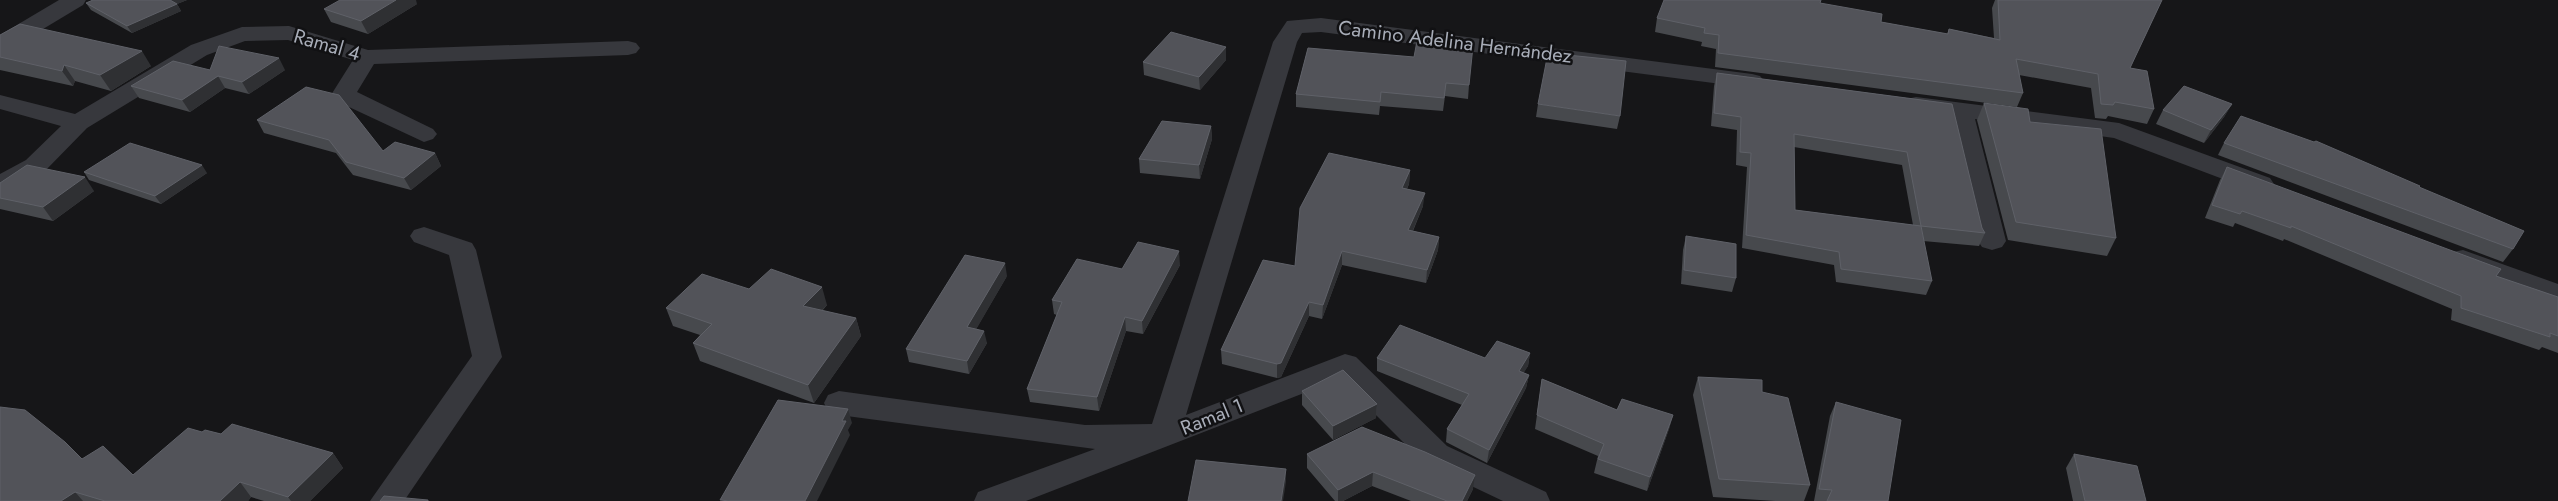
<svg xmlns="http://www.w3.org/2000/svg" width="2558" height="501" font-family="Jost,sans-serif">
<style>
.lines{fill:none;stroke-linecap:round;stroke-linejoin:round}
.street{fill:#37383d;fill-rule:evenodd}
.wall{fill:#47494d;fill-rule:evenodd}
.shaded-wall{fill:#2f3033}
.building{fill:#525359;stroke:#5f6168;fill-rule:evenodd}
.labels{text-anchor:middle;dominant-baseline:central;stroke-width:5;stroke-linejoin:round;paint-order:stroke}
.street-label{font-size:20px;fill:#a8adb8;stroke:#111113}
</style>
<rect width="100%" height="100%" fill="#161618"/>
<g class="lines">
<g class="street">
<polygon points="59,0 86,0 83,5 8,50 0,52 0,35"/>
<polygon points="1321,18 1752,74 1760,76 1764,81 1760,86 1752,88 1321,32 1302,33 1297,42 1186,415 1345,354 1356,357 1447,446 1546,492 1550,501 1503,501 1425,464 1340,379 1026,501 974,501 978,492 1095,449 839,415 828,411 824,403 828,395 839,391 1085,425 1152,424 1273,42 1287,21"/>
<polygon points="289,26 368,50 628,41 636,43 640,48 636,53 628,55 374,64 357,92 433,129 437,134 433,139 424,142 334,100 331,95 353,60 288,40 245,41 207,55 87,128 44,172 9,191 0,193 0,174 26,160 61,126 0,109 0,95 75,114 191,45 242,27"/>
<polygon points="1916,97 2119,123 2270,178 2274,184 2270,190 2261,192 2252,190 2114,138 1975,119 2006,241 2002,247 1992,250 1982,247 1978,241 1949,116 1907,109 1904,104 1907,99"/>
<polygon points="424,227 472,243 476,250 502,357 404,501 370,501 472,356 449,255 414,242 410,236 414,230"/>
<polygon points="2463,250 2558,284 2558,305 2453,266 2449,259 2453,252"/>
</g>
</g>
<g class="wall">
<polygon points="93,0 187,0 177,4 181,11 132,33 91,10 86,3"/>
<polygon points="1995,0 2162,0 2130,68 2154,109 2147,124 2108,116 2106,119 2095,118 2091,88 2019,75 2023,93 2017,107 1715,67 1716,49 1701,46 1702,42 1655,32 1657,18 1820,3 1881,22 1947,34 1949,29 1994,38 1992,8"/>
<polygon points="417,4 368,34 331,22 324,9"/>
<polygon points="0,35 151,66 111,91 75,81 73,86 0,70"/>
<polygon points="1226,47 1226,60 1200,90 1144,75 1143,62"/>
<polygon points="1308,48 1469,85 1468,99 1445,96 1443,111 1380,106 1379,115 1296,107 1296,94"/>
<polygon points="210,70 285,70 249,94 225,88 190,112 139,98 131,86"/>
<path d="M1717,73L1952,104L1982,228L1985,233L1979,246L1923,241L1932,281L1926,295L1836,282L1834,265L1742,248L1747,167L1736,165L1737,130L1711,126L1714,86ZM1794,147L1902,165L1913,225L1795,210Z"/>
<polygon points="1984,103 2030,122 2116,238 2107,256 2008,240 1977,120"/>
<polygon points="1538,104 1620,116 1617,129 1536,117"/>
<polygon points="2232,104 2224,117 2204,143 2156,124 2163,110"/>
<polygon points="257,120 383,151 435,153 441,166 411,190 353,175 336,153 264,133"/>
<polygon points="1211,126 1212,139 1200,179 1140,173 1139,159"/>
<polygon points="2224,143 2419,188 2513,249 2503,262 2218,155"/>
<polygon points="2227,167 2496,276 2558,297 2558,353 2542,347 2539,350 2451,320 2452,309 2284,239 2283,241 2235,223 2233,227 2205,218 2220,180"/>
<polygon points="1410,170 1409,184 1407,189 1423,206 1413,231 1439,237 1438,250 1426,283 1342,265 1322,319 1309,316 1281,377 1277,378 1222,364 1221,350 1295,266"/>
<polygon points="84,172 207,173 161,204 89,180"/>
<polygon points="0,183 94,191 53,221 0,209"/>
<polygon points="1686,236 1736,278 1732,292 1681,284 1683,250"/>
<polygon points="1180,265 1143,334 1126,331 1099,411 1030,402 1027,389 1057,315 1054,314 1052,300 1122,269"/>
<polygon points="1007,276 976,329 987,343 969,374 909,362 906,349"/>
<polygon points="749,289 827,305 822,311 856,318 861,336 814,403 700,361 693,343 700,335 673,326 666,308"/>
<polygon points="1530,353 1528,366 1523,373 1529,375 1526,388 1487,463 1446,442 1447,429 1462,405 1377,371 1377,358 1485,358"/>
<polygon points="1698,377 1762,392 1810,485 1804,501 1775,501 1713,497 1693,395"/>
<polygon points="1542,379 1617,410 1673,415 1669,429 1647,491 1594,473 1598,456 1535,429"/>
<polygon points="1302,391 1377,404 1376,418 1333,440 1302,405"/>
<polygon points="1836,402 1888,501 1814,501 1830,416"/>
<polygon points="202,432 221,434 333,453 343,468 310,501 264,501 251,497 248,501 0,501 82,459 133,475"/>
<polygon points="1307,454 1473,489 1467,501 1411,501 1372,486 1343,501 1335,501 1307,468"/>
<polygon points="2074,454 2146,501 2073,501 2066,468"/>
</g>
<g class="shaded-wall">
<polygon points="169,0 187,0 177,4 181,11 132,33 127,26"/>
<polygon points="396,0 416,0 417,4 368,34 361,21"/>
<polygon points="1226,47 1226,60 1200,90 1199,77"/>
<polygon points="142,51 151,66 111,91 100,75"/>
<polygon points="279,58 285,70 249,94 242,82"/>
<polygon points="64,65 75,81 73,86 62,71"/>
<polygon points="218,76 225,88 190,112 182,100"/>
<polygon points="2232,104 2224,117 2204,143 2211,130"/>
<polygon points="1211,126 1212,139 1200,179 1199,165"/>
<polygon points="435,153 441,166 411,190 404,178"/>
<polygon points="202,165 207,173 161,204 155,196"/>
<polygon points="1410,170 1409,184 1401,201 1402,188"/>
<polygon points="85,177 94,191 53,221 43,207"/>
<polygon points="1425,193 1423,206 1407,244 1408,230"/>
<polygon points="1439,237 1438,250 1426,283 1427,270"/>
<polygon points="1179,251 1180,265 1143,334 1142,321"/>
<polygon points="1342,251 1342,265 1322,319 1323,305"/>
<polygon points="1005,263 1007,276 970,340 967,327"/>
<polygon points="822,287 827,305 808,324 803,306"/>
<polygon points="1309,302 1309,316 1281,377 1277,378 1277,364"/>
<polygon points="1125,317 1126,331 1099,411 1097,397"/>
<polygon points="856,318 861,336 814,403 808,385"/>
<polygon points="984,331 987,343 969,374 967,361"/>
<polygon points="1530,353 1528,366 1517,384 1519,371"/>
<polygon points="1529,375 1526,388 1487,463 1489,450"/>
<polygon points="1377,404 1376,418 1333,440 1333,426"/>
<polygon points="848,409 852,423 848,430 850,435 817,501 805,501"/>
<polygon points="1673,415 1669,429 1647,491 1650,477"/>
<polygon points="333,453 343,468 310,501 291,501 288,497"/>
<polygon points="1286,469 1286,482 1283,501 1281,501"/>
<polygon points="1373,472 1372,486 1343,501 1338,501 1338,490"/>
<polygon points="1475,475 1473,489 1467,501 1462,501"/>
<polygon points="240,482 251,497 248,501 220,501"/>
<polygon points="75,492 83,501 61,501"/>
</g>
<g class="building">
<polygon points="93,0 170,0 177,4 127,26 86,3"/>
<polygon points="340,0 396,0 361,21 324,9"/>
<polygon points="1664,0 1821,0 1820,3 1882,14 1881,22 1948,34 1949,29 2000,40 1998,0 2162,0 2130,68 2147,71 2154,109 2115,102 2113,105 2101,104 2098,74 2016,59 2023,93 1718,53 1719,35 1704,33 1705,28 1657,18"/>
<polygon points="20,24 142,51 100,75 64,65 62,71 0,57 0,35"/>
<polygon points="1171,32 1226,47 1199,77 1143,62"/>
<polygon points="1417,41 1473,46 1469,85 1446,83 1444,98 1381,92 1380,102 1296,94 1308,48 1414,57"/>
<polygon points="219,46 279,58 242,82 218,76 182,100 131,86 173,61 210,70"/>
<polygon points="1548,53 1626,61 1620,116 1538,104"/>
<path d="M1717,73L1952,104L1982,228L1985,233L1921,226L1932,281L1841,269L1839,252L1746,235L1751,153L1740,152L1741,117L1714,113ZM1794,134L1907,152L1921,226L1795,210Z"/>
<polygon points="2184,86 2232,104 2211,130 2163,110"/>
<polygon points="306,87 339,95 383,151 395,142 435,153 404,178 346,162 329,140 257,120"/>
<polygon points="1984,103 2028,109 2030,122 2101,129 2116,238 2016,222"/>
<polygon points="2241,116 2314,142 2316,141 2420,186 2419,187 2524,231 2513,249 2224,143"/>
<polygon points="1162,121 1211,126 1199,165 1139,159"/>
<polygon points="130,143 202,165 155,196 84,172"/>
<polygon points="1329,153 1410,170 1402,188 1425,193 1408,230 1439,237 1427,270 1342,251 1323,305 1309,302 1281,363 1277,364 1221,350 1263,260 1295,266 1300,208"/>
<polygon points="27,165 85,177 43,207 0,198 0,183"/>
<polygon points="2227,167 2501,269 2496,276 2558,297 2558,336 2550,333 2550,337 2461,308 2461,296 2291,226 2291,228 2242,211 2240,214 2212,205"/>
<polygon points="1686,236 1736,244 1736,278 1684,270"/>
<polygon points="1138,242 1179,251 1142,321 1125,317 1097,397 1027,389 1062,302 1052,300 1077,259 1122,269"/>
<polygon points="965,255 1005,263 967,327 984,331 967,361 906,349"/>
<polygon points="771,269 822,287 803,306 856,318 808,385 693,343 712,324 666,308 702,274 749,289"/>
<polygon points="1400,325 1485,358 1497,341 1530,353 1519,371 1529,375 1489,450 1447,429 1469,394 1377,358"/>
<polygon points="1343,370 1377,404 1333,426 1302,391"/>
<polygon points="1698,377 1762,380 1762,392 1788,398 1810,485 1719,479"/>
<polygon points="1542,379 1617,410 1622,399 1673,415 1650,477 1598,459 1604,444 1537,415"/>
<polygon points="778,400 848,409 842,421 846,421 805,501 730,501 720,500"/>
<polygon points="1836,402 1901,420 1888,501 1827,501 1832,490 1819,489"/>
<polygon points="0,407 25,410 65,442 82,459 103,446 133,475 188,428 202,432 205,430 221,434 232,424 333,453 288,497 240,482 220,501 105,501 75,492 61,501 0,501"/>
<polygon points="1362,427 1425,452 1475,475 1462,501 1447,501 1373,472 1338,490 1307,454"/>
<polygon points="2074,454 2137,466 2146,501 2085,501"/>
<polygon points="1196,460 1286,469 1281,501 1188,501"/>
<polygon points="384,496 428,500 428,501 380,501"/>
</g>
<g class="labels">
<g class="street-label">
<text transform="translate(1455 42) rotate(7)">Camino Adelina Hernández</text>
<text transform="translate(327 45) rotate(16)">Ramal 4</text>
<text transform="translate(1212 417) rotate(-22)">Ramal 1</text>
</g>
</g>
</svg>
